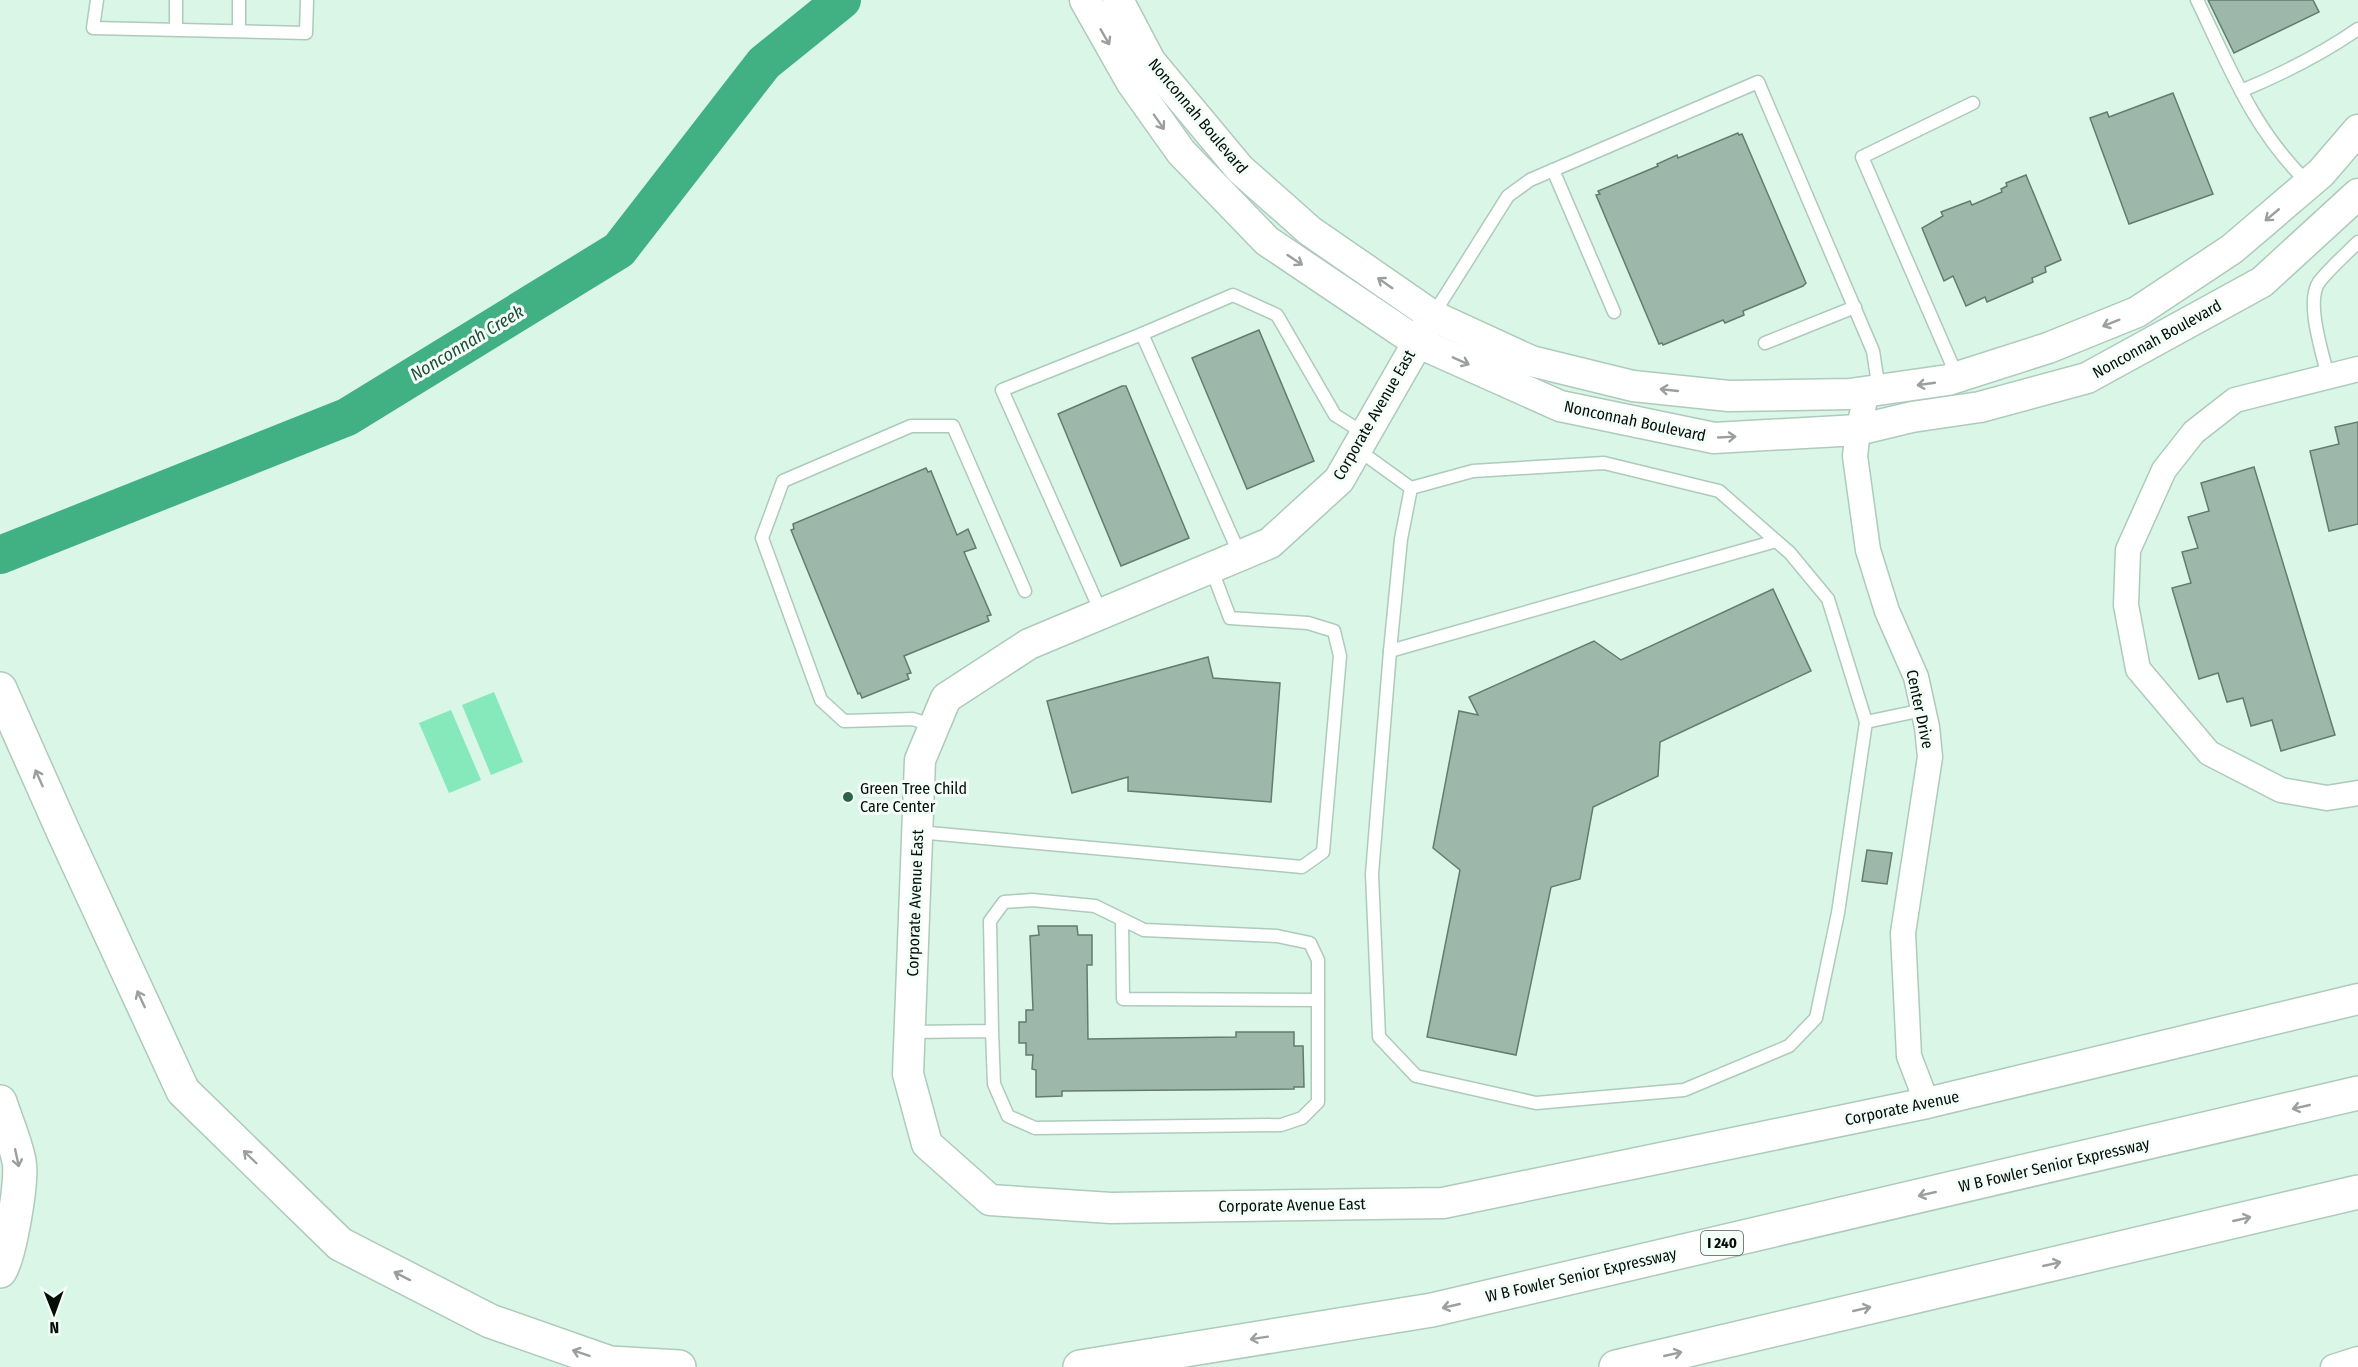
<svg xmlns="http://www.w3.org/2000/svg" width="2358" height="1367" font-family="'Fira Sans Condensed',sans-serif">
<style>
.green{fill:#85e9bb}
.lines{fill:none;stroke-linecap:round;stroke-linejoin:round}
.river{stroke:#41b083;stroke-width:38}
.building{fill:#9db8aa;stroke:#627c6f;stroke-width:1.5}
.service-casing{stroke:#aecabc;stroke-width:15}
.minor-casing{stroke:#aecabc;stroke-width:27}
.tertiary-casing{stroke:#aecabc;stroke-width:33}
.motorway-casing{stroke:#aecabc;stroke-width:36}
.service{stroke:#fff;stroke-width:12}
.minor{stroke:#fff;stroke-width:24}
.tertiary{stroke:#fff;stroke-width:30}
.motorway{stroke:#fff;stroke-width:33}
.oneway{stroke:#9b9f9d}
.poi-dot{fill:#2c634b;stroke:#f3fef8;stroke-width:2}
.labels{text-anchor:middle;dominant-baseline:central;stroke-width:6;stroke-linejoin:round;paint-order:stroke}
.shield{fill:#f3fef8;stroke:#4c5651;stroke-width:1.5}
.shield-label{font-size:15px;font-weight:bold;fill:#050e09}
.street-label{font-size:16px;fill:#050e09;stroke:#f3fef8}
.poi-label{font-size:16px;fill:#050e09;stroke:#f3fef8;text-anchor:start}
.water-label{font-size:18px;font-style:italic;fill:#1e4b38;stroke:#f3fef8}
</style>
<rect width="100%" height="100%" fill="#d9f6e6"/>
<g class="green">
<polygon points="494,692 523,762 491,775 462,705"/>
<polygon points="451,710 481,780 449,793 419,723"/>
</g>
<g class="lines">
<polyline class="river" points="0,555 347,417 619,250 764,63 842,0"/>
</g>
<g class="building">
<polygon points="2208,0 2313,0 2319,12 2234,53"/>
<polygon points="2173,93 2213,194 2129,224 2090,118 2107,112 2109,117"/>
<polygon points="1738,133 1739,135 1742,134 1806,283 1803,286 1743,311 1744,315 1725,323 1723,320 1663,345 1662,343 1659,344 1596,195 1600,194 1598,191 1658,166 1657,164 1677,155 1678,158"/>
<polygon points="2026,175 2061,260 2045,267 2046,272 2032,278 2033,282 1987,302 1985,297 1966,306 1953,276 1944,281 1922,228 1943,216 1941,212 1970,201 1972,205 2002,192 2001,189 2007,186 2006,183"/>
<polygon points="1259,330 1314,461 1247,489 1192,358"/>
<polygon points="1122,386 1126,386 1189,538 1121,566 1058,414"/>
<polygon points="2358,422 2358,524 2329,531 2310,451 2339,444 2335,427"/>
<polygon points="2254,467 2335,735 2281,751 2272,720 2251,726 2243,698 2227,702 2218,673 2199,679 2172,588 2191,583 2182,552 2198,548 2188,517 2209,511 2201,483"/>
<polygon points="926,468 928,472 931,471 957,535 968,529 976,548 964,552 991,615 987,616 989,621 904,656 911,673 907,674 909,679 862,698 860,693 858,694 791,530 794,529 793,524"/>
<polygon points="1773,589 1811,671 1660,742 1658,776 1593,807 1580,879 1551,887 1516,1055 1427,1037 1460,870 1433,848 1459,711 1478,715 1469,697 1594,641 1621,660"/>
<polygon points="1208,657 1213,678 1280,683 1271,802 1128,791 1128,777 1072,793 1047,701"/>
<polygon points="1867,850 1892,853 1887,884 1862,881"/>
<polygon points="1038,926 1077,926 1078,935 1092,935 1092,965 1087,965 1088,1039 1236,1037 1236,1032 1294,1032 1294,1046 1303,1046 1304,1087 1294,1087 1294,1089 1062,1091 1062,1096 1036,1097 1036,1070 1032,1069 1033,1055 1026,1055 1026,1043 1019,1043 1019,1022 1026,1022 1026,1010 1033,1010 1030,936 1039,935"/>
</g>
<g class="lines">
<g class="service-casing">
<g id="service">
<polyline points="97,0 93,28 306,33 307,0"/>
<polyline points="176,0 176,29"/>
<path d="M2197,0C2230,68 2253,130 2309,184"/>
<polyline points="239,31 239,0"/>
<path d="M2241,91C2282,74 2322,54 2358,29"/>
<polyline points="1553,170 1614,312"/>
<polyline points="1433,315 1508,196 1530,180 1758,82 1873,351 1879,390"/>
<polyline points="1765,343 1855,307"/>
<polyline points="1957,376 1862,157 1973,103"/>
<path d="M2328,377C2323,354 2305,302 2319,282C2330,268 2345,255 2358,242"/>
<polyline points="1357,449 1411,488 1401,539 1390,651 1372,874 1379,1037 1416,1076 1536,1103 1684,1090 1789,1046 1816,1018 1838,913 1866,722 1828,599 1790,553 1719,491 1604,463 1473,471 1411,488"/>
<polyline points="1240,555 1142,334 1233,295 1277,315 1335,415 1365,434"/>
<polyline points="1101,612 1002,390 1142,334"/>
<polyline points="1390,651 1776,541"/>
<polyline points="1866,722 1923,710"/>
<polyline points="933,726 913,719 844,721 821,700 762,538 783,481 911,426 953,426 1025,591"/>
<polyline points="918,832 1302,867 1323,852 1340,656 1334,631 1308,623 1230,618 1211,568"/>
<polyline points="1122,920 1123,999 1318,1000"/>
<polyline points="910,1032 992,1031 994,1084 1008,1116 1035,1128 1281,1125 1302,1118 1318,1102 1318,960 1310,943 1277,936 1144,930 1095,906 1032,900 1004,902 990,921 992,1031"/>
</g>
</g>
<g class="minor-casing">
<g id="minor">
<polyline points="2358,369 2235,400 2194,432 2164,470 2128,550 2126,605 2138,669 2209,753 2281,790 2327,798 2358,793"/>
<polyline points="1867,392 1858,430 1855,456 1868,550 1887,611 1916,677 1927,727 1930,757 1903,933 1909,1056 1927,1103"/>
<polyline points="2333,1367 2358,1359"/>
</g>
</g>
<g class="tertiary-casing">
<g id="tertiary">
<polyline points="1085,0 1132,83 1181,152 1267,241 1417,342 1560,406 1714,438 1858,430 1912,417 1980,407 2087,378 2262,282 2358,194"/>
<polyline points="1118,0 1150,61 1240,169 1310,231 1433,316 1531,361 1633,386 1729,396 1850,394 1948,380 2048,348 2137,312 2232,249 2321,173 2358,130"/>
<polyline points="1433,316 1339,480 1270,543 1029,644 946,698 920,760 908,1074 927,1144 990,1200 1111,1208 1443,1203 1927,1103 2358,999"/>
</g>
</g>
<g class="motorway-casing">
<g id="motorway">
<polyline points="0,689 63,831 183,1091 340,1244 490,1321 610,1363 679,1367"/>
<path d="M0,1102C6,1121 15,1141 19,1161C23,1179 10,1255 0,1271"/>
<polyline points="1080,1367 1432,1310 2358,1093"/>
<polyline points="1616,1367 2358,1192"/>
</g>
</g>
<use href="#service" class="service"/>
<use href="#minor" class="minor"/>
<use href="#tertiary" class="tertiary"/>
<use href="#motorway" class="motorway"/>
</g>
<defs><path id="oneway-shaft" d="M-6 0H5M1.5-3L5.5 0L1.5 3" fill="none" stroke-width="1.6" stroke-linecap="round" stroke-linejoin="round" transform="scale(1.5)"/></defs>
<g class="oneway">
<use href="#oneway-shaft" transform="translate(1105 37) rotate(60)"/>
<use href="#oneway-shaft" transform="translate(1159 122) rotate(55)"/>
<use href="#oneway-shaft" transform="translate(2272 215) rotate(140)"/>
<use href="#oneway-shaft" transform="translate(1295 260) rotate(34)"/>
<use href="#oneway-shaft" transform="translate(1385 283) rotate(-145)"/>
<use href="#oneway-shaft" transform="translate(2111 323) rotate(158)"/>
<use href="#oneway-shaft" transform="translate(1461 361) rotate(24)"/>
<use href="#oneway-shaft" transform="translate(1926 384) rotate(172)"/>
<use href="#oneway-shaft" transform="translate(1669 390) rotate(-174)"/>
<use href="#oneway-shaft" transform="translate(1727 437) rotate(-3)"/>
<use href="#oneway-shaft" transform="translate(39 778) rotate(-114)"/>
<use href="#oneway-shaft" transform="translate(141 999) rotate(-115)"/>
<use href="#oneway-shaft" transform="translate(2301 1107) rotate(167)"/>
<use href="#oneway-shaft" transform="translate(250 1157) rotate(-136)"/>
<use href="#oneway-shaft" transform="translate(17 1158) rotate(78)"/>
<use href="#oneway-shaft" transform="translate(1927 1194) rotate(167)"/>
<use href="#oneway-shaft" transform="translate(2242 1219) rotate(-13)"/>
<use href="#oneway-shaft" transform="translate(2052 1264) rotate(-13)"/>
<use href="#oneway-shaft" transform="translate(402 1276) rotate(-153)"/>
<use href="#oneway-shaft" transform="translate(1451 1306) rotate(167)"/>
<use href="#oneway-shaft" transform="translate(1862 1309) rotate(-13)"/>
<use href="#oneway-shaft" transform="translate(1259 1338) rotate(171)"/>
<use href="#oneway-shaft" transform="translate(581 1353) rotate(-161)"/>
<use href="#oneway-shaft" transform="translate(1673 1354) rotate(-13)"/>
</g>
<circle class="poi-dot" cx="848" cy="797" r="6"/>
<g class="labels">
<rect class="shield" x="1701" y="1231" width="42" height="24" rx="4.5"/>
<g class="shield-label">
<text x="1722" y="1243">I 240</text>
</g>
<g class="street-label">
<text transform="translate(1198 116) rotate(50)">Nonconnah Boulevard</text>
<text transform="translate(2157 339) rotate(-29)">Nonconnah Boulevard</text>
<text transform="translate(1374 415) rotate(-60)">Corporate Avenue East</text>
<text transform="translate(1635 421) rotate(12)">Nonconnah Boulevard</text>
<text transform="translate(1920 709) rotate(78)">Center Drive</text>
<text transform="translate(915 903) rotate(-88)">Corporate Avenue East</text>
<text transform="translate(1902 1108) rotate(-12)">Corporate Avenue</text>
<text transform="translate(2054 1165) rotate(-13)">W B Fowler Senior Expressway</text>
<text transform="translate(1292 1205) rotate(-1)">Corporate Avenue East</text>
<text transform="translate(1581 1275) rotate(-13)">W B Fowler Senior Expressway</text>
</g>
<g class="poi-label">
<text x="860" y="788">Green Tree Child<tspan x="860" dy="18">Care Center</tspan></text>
</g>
<g class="water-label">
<text transform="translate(467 343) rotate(-31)">Nonconnah Creek</text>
</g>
</g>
<g transform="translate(54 1313) rotate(179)" stroke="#f3fef8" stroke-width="4.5" paint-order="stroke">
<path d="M0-4.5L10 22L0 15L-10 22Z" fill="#050e09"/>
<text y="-9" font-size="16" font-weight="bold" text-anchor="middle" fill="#050e09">N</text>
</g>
</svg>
